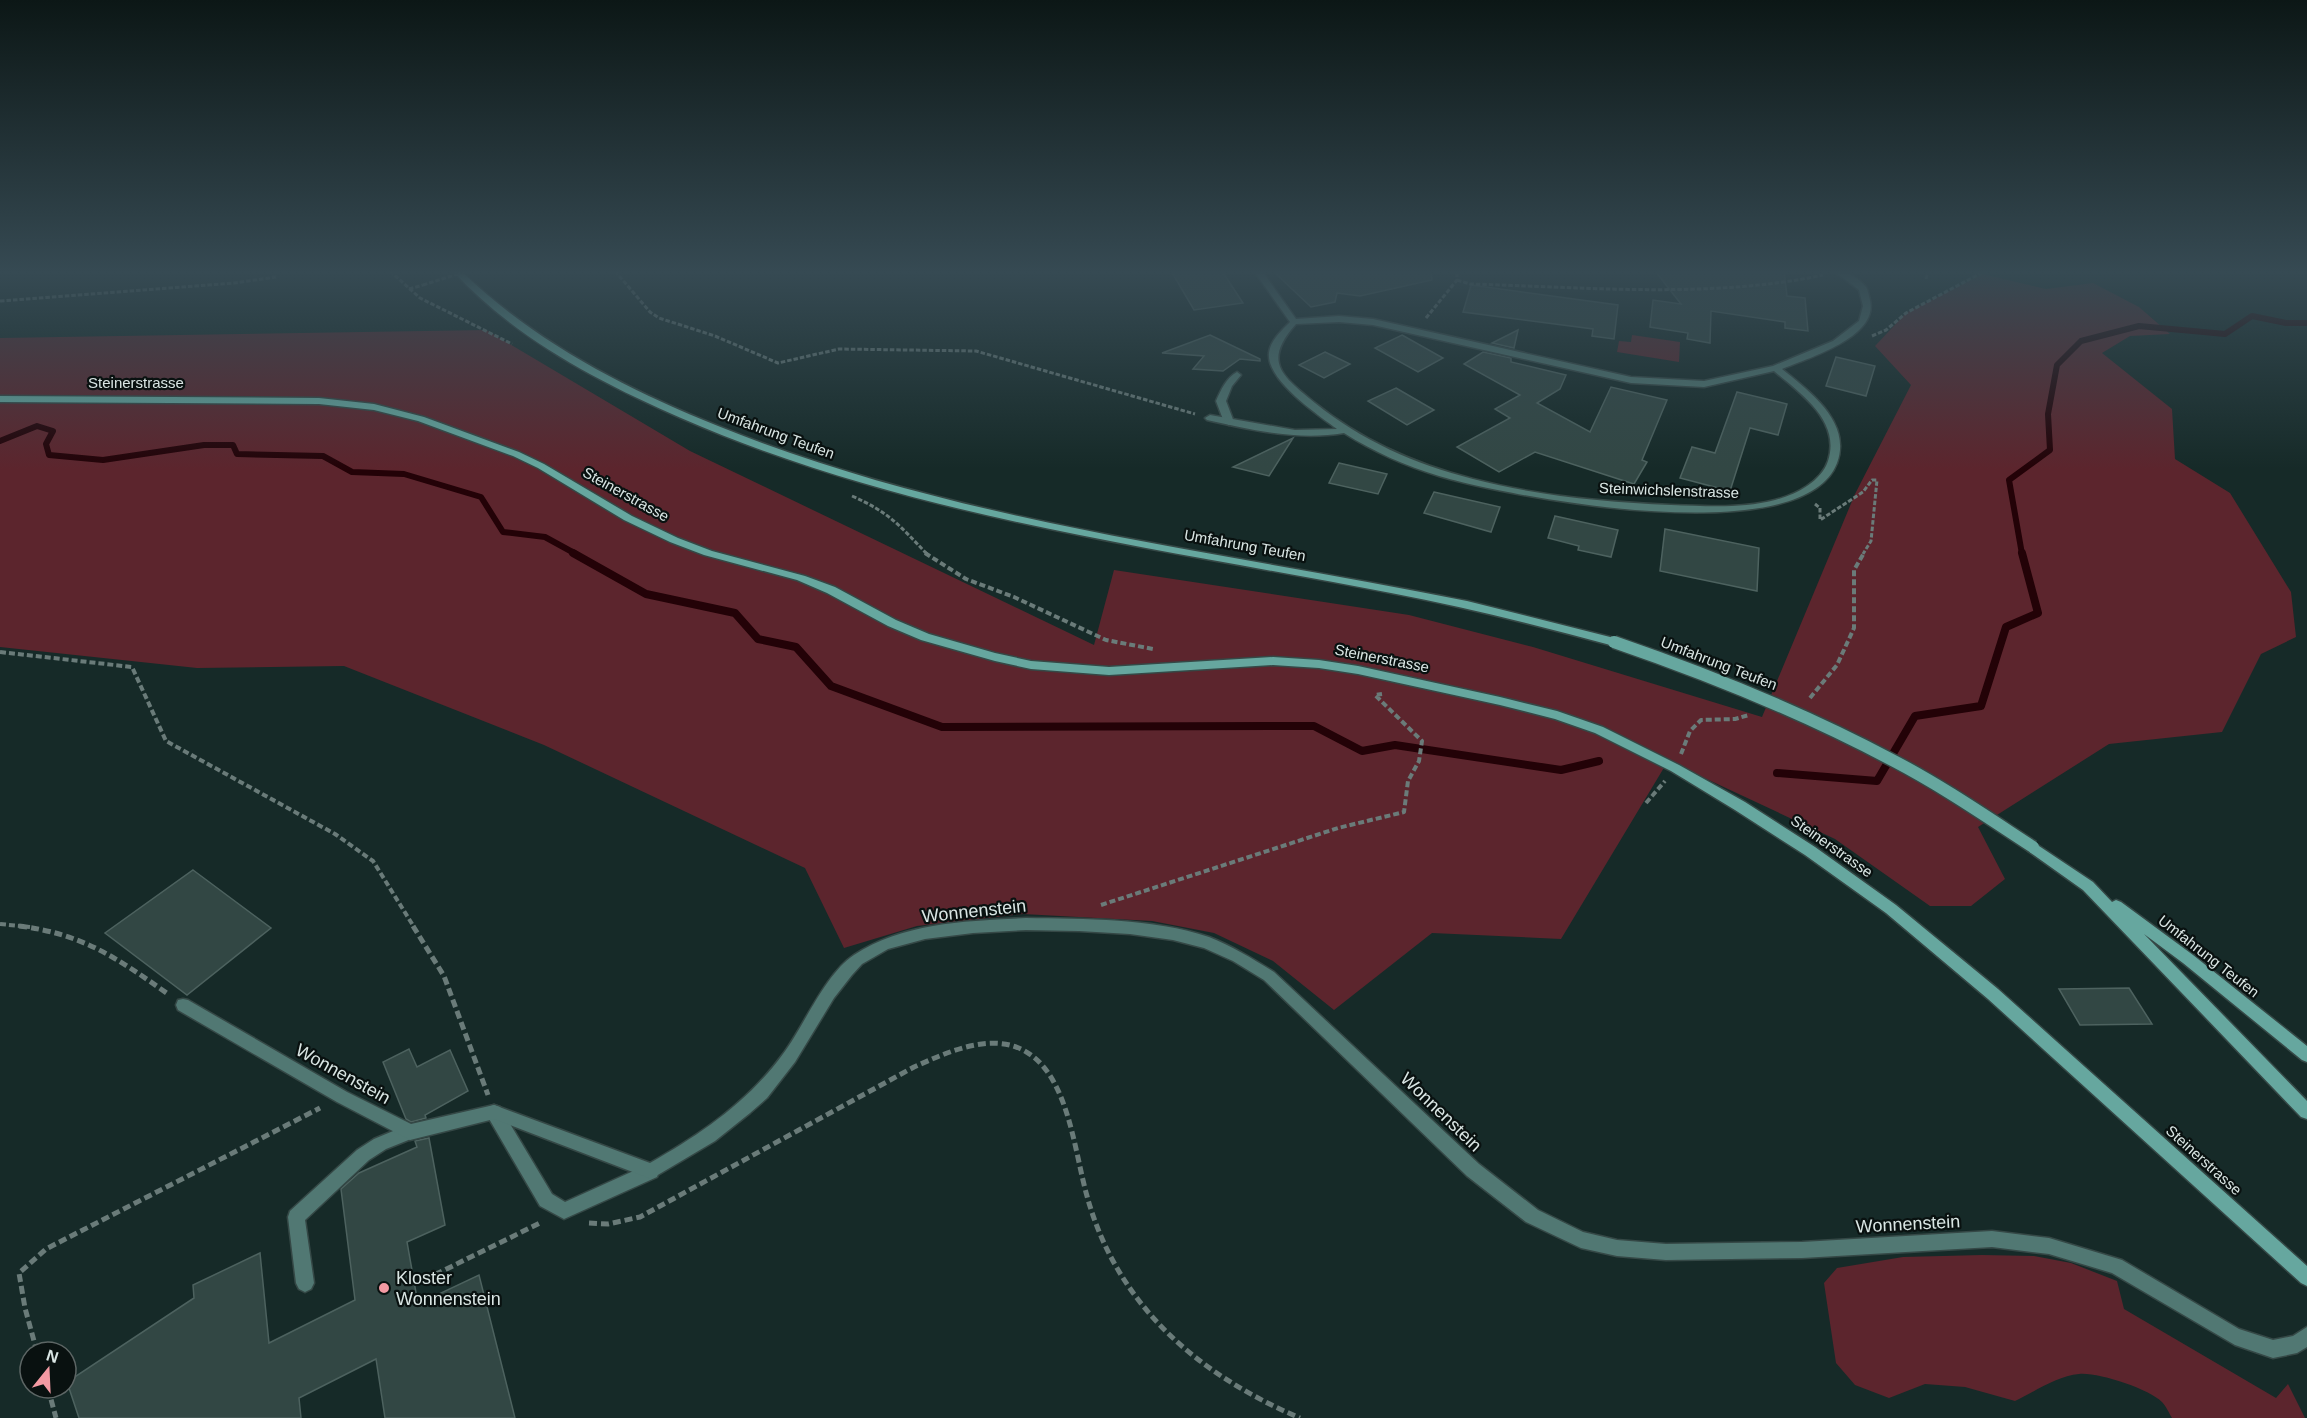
<svg xmlns="http://www.w3.org/2000/svg" width="2307" height="1418" font-family="Helvetica,sans-serif">
<style>
.green{fill:#5c252d}
.lines{fill:none;stroke-linecap:round;stroke-linejoin:round}
.stream-far1{stroke:#230207;stroke-width:6}
.stream{stroke:#230207;stroke-width:8}
.building{fill:#324744;stroke:#4d625f;stroke-width:1.5}
.service-casing{stroke:#354846;stroke-width:3}
.minor-casing{stroke:#354846;stroke-width:3}
.secondary-casing{stroke:#354846;stroke-width:3}
.path-far2{stroke:#6a7b79;stroke-width:3;stroke-dasharray:4.5 2;stroke-linecap:butt}
.path-far1{stroke:#6a7b79;stroke-width:4;stroke-dasharray:6 3;stroke-linecap:butt}
.path{stroke:#6a7b79;stroke-width:5;stroke-dasharray:8 4;stroke-linecap:butt}
.service{fill:#517873;fill-rule:evenodd}
.minor{fill:#517873;fill-rule:evenodd}
.secondary{fill:#66a79f;fill-rule:evenodd}
.secondary-bridge-casing{stroke:#354846;stroke-width:15;stroke-linecap:butt}
.path-bridge{stroke:#6a7b79;stroke-width:3;stroke-dasharray:4.5 2;stroke-linecap:butt}
.secondary-bridge{stroke:#66a79f;stroke-width:12}
.poi-dot{fill:#f49aa3;stroke:#091110;stroke-width:2}
.labels{text-anchor:middle;dominant-baseline:central;stroke-width:4.5;stroke-linejoin:round;paint-order:stroke}
.street-label{font-size:15px;fill:#dae6e4;stroke:#091110}
.near-street-label{font-size:18px;fill:#dae6e4;stroke:#091110}
.near-poi-label{font-size:18px;fill:#dae6e4;stroke:#091110;text-anchor:start}
</style>
<rect width="100%" height="100%" fill="#162a28"/>
<g class="green">
<polygon points="1983,274 2046,289 2093,283 2139,307 2170,334 2130,336 2102,353 2172,409 2175,459 2230,493 2291,592 2296,637 2261,654 2222,732 2109,744 1978,827 2005,879 1971,906 1930,906 1835,839 1668,761 1561,939 1432,933 1334,1010 1273,961 1214,933 1152,921 1023,914 917,926 844,948 805,868 544,745 344,666 197,668 0,647 0,338 486,330 690,451 1094,645 1114,570 1409,615 1533,647 1762,717 1855,494 1911,385 1875,346 1906,313"/>
<polygon points="1632,335 1680,342 1679,362 1617,352 1619,341 1631,342"/>
<path d="M1982,1255L2034,1256L2071,1263L2117,1281L2124,1309L2276,1398L2288,1384L2305,1418H2172C2169,1413 2166,1406 2162,1402C2149,1389 2098,1372 2079,1374C2057,1376 2034,1392 2015,1401L1965,1387L1925,1384L1889,1398L1855,1385L1836,1363L1824,1283L1837,1268L1903,1257Z"/>
</g>
<g class="lines">
<g class="stream-far1">
<polyline points="0,441 37,426 53,431 46,444 49,455 103,460 204,445 233,445 237,454 323,456 352,472 404,474 481,497 503,532 545,537 576,554"/>
<polyline points="2022,554 2009,480 2050,450 2048,414 2057,365 2081,341 2139,326 2225,334 2252,316 2286,323 2307,323"/>
</g>
<g class="stream">
<polyline points="573,553 646,594 735,613 758,639 796,647 831,686 942,727 1314,726 1362,751 1395,745 1561,770 1599,761"/>
<polyline points="1777,773 1877,781 1915,716 1981,706 2006,627 2038,613 2022,553"/>
</g>
</g>
<g class="building">
<polygon points="1171,271 1222,271 1243,303 1194,310"/>
<polygon points="1273,271 1431,271 1432,280 1360,296 1337,293 1335,302 1311,307"/>
<polygon points="1655,271 1784,271 1787,296 1805,298 1808,331 1785,328 1785,322 1711,311 1710,343 1687,339 1688,333 1650,327 1653,300 1681,304"/>
<polygon points="1471,285 1618,305 1614,339 1592,336 1593,329 1463,312"/>
<polygon points="1518,330 1514,348 1492,343"/>
<polygon points="1210,335 1260,359 1260,361 1240,359 1223,371 1193,369 1204,356 1162,353"/>
<polygon points="1402,335 1443,358 1418,372 1375,348"/>
<polygon points="1325,352 1350,364 1324,378 1299,365"/>
<polygon points="1483,352 1511,358 1511,362 1566,375 1560,389 1537,403 1590,432 1611,387 1667,400 1642,460 1647,462 1634,484 1535,452 1499,472 1457,447 1510,418 1495,409 1520,395 1464,364"/>
<polygon points="1836,357 1875,366 1866,396 1826,386"/>
<polygon points="1396,388 1434,410 1407,425 1368,401"/>
<polygon points="1737,392 1787,404 1778,435 1750,428 1730,491 1680,478 1692,447 1715,453"/>
<polygon points="1293,438 1269,476 1233,467"/>
<polygon points="1339,463 1387,474 1378,494 1329,483"/>
<polygon points="1434,492 1500,507 1491,532 1424,513"/>
<polygon points="1555,516 1618,530 1611,557 1578,550 1579,546 1548,538"/>
<polygon points="1665,529 1759,548 1757,591 1660,571"/>
<polygon points="193,870 271,928 187,995 105,933"/>
<polygon points="2129,988 2152,1024 2080,1025 2059,989"/>
<polygon points="409,1049 417,1067 450,1050 468,1091 425,1115 426,1118 411,1122 406,1119 383,1062"/>
<polygon points="429,1138 445,1225 407,1242 418,1304 479,1275 515,1418 385,1418 376,1359 299,1398 301,1418 79,1418 67,1382 194,1298 193,1285 260,1253 269,1343 355,1300 341,1189 359,1173 417,1147 415,1141"/>
</g>
<g class="lines">
<g class="service-casing">
<g id="service">
<path d="M1237,372L1241,375L1232,386L1226,401L1234,422L1229,425L1224,422L1216,401C1221,390 1226,378 1237,372Z"/>
<polygon points="494,1105 500,1107 552,1194 565,1202 651,1163 657,1165 659,1171 657,1177 564,1219 540,1206 488,1117 486,1112 488,1107"/>
<polygon points="410,1124 416,1127 418,1132 416,1137 386,1149 369,1160 305,1220 314,1283 311,1289 305,1292 299,1289 296,1283 288,1217 290,1211 357,1150 374,1139"/>
</g>
</g>
<g class="minor-casing">
<g id="minor">
<path d="M1254,271H1262L1296,319L1339,316L1373,319L1631,377L1704,381L1773,366L1833,341L1859,321L1863,306L1859,290L1834,271C1846,271 1858,277 1866,287C1868,290 1869,296 1870,300C1879,337 1808,358 1782,369C1810,392 1852,422 1837,463C1803,553 1510,497 1439,476C1406,466 1374,452 1344,433C1298,441 1252,430 1207,420L1205,418L1210,415L1295,430L1337,429C1318,415 1266,380 1269,353C1270,341 1282,330 1290,322ZM1339,322L1373,325L1631,383L1704,387L1774,371C1801,394 1841,421 1828,461C1821,482 1795,495 1775,500C1741,509 1705,506 1671,505C1604,502 1538,496 1473,479C1415,464 1362,441 1315,403C1282,376 1262,362 1296,324Z"/>
<path d="M1026,918C1084,919 1153,918 1209,937C1232,946 1253,959 1274,972L1479,1164L1538,1210L1583,1232L1617,1240L1666,1244L1802,1242L1992,1231L2049,1238L2122,1260L2239,1329L2273,1340L2293,1336L2307,1327V1347L2297,1353L2273,1358L2235,1345L2112,1273L2049,1254L1992,1247L1802,1258L1666,1260L1617,1256L1581,1248L1526,1222L1467,1176L1264,980L1233,961L1204,948L1173,940L1130,934L1079,931L1026,930L973,933L925,939L888,949L862,964L852,975L834,998L795,1062L767,1098L750,1113L715,1141L651,1179L494,1119L410,1140L337,1102L178,1010L176,1005L178,1000L183,999L188,1000L347,1092L411,1124L494,1105L650,1163C701,1134 748,1102 783,1054C804,1026 825,974 854,955C904,922 968,921 1026,918Z"/>
</g>
</g>
<g class="secondary-casing">
<g id="secondary">
<path d="M453,271H461C535,342 624,388 718,426C958,523 1216,550 1467,601L1618,639L1620,642L1614,646C1540,626 1466,607 1391,593C1149,546 909,517 681,418C599,382 514,338 453,271Z"/>
<polygon points="0,396 319,398 374,404 424,417 519,452 544,464 632,516 678,538 712,551 805,576 835,587 896,620 929,634 995,653 1031,661 1109,667 1273,657 1319,660 1358,666 1500,697 1557,711 1603,727 1679,765 1745,802 1815,847 1896,905 1998,989 2307,1266 2307,1286 2301,1283 1988,999 1886,913 1805,855 1735,810 1671,771 1595,733 1555,719 1500,705 1358,674 1319,668 1273,665 1109,675 1031,669 995,661 921,640 888,626 827,593 797,580 704,555 670,542 624,520 538,468 513,456 418,421 374,410 319,404 0,402"/>
<polygon points="2033,842 2093,882 2112,902 2116,900 2121,902 2193,955 2307,1046 2307,1062 2302,1060 2183,963 2144,934 2307,1101 2307,1119 2301,1117 2083,890 2028,851 2026,847 2028,843"/>
</g>
</g>
<g class="path-far2">
<polyline points="390,271 420,298 512,344"/>
<polyline points="615,271 650,312 659,318 715,336 778,363 839,349 976,351 1195,414"/>
<polyline points="1926,279 1928,271"/>
<path d="M1457,280L1470,284C1584,287 1711,299 1823,275"/>
<polyline points="409,289 423,285"/>
<polyline points="0,301 234,283 276,277"/>
<polyline points="1426,318 1457,280 1457,274 1454,271"/>
<polyline points="1872,336 1886,330 1906,313 1985,271"/>
<path d="M852,496C890,513 899,525 927,554"/>
<polyline points="1815,504 1820,508 1820,520 1863,492 1872,480 1877,480 1871,541 1863,554"/>
</g>
<g class="path-far1">
<polyline points="925,553 966,579 1014,597 1106,640 1153,649"/>
<polyline points="0,652 132,667 166,741 335,834 373,861 414,927"/>
<polyline points="1810,698 1837,665 1854,628 1854,570 1864,553"/>
<polyline points="1681,754 1690,731 1701,720 1735,719 1749,715"/>
<polyline points="1646,803 1665,781"/>
<polyline points="1101,905 1338,828 1404,812 1408,781 1419,761 1422,741 1375,695 1382,694"/>
<polyline points="0,924 30,927"/>
</g>
<g class="path">
<path d="M19,926C83,934 117,958 168,994"/>
<polyline points="413,926 444,976 488,1095"/>
<path d="M589,1223L608,1224L640,1217L914,1067C948,1052 996,1029 1031,1055C1069,1082 1075,1154 1087,1196C1117,1306 1199,1375 1300,1418"/>
<polyline points="424,1280 542,1222"/>
<polyline points="37,1352 25,1308 19,1273 46,1249 320,1108"/>
<polyline points="48,1388 56,1418"/>
</g>
<use href="#service" class="service"/>
<use href="#minor" class="minor"/>
<use href="#secondary" class="secondary"/>
<g class="secondary-bridge-casing">
<path id="secondary-bridge" d="M1614,642C1710,675 1804,713 1894,761C1942,786 1987,817 2033,847"/>
</g>
<polyline class="path-bridge" points="423,285 467,271"/>
<use href="#secondary-bridge" class="secondary-bridge"/>
</g>
<linearGradient id="sky" x2="0" y2="1"><stop stop-color="#0c1716"/><stop offset="0.58" stop-color="#364a53"/><stop offset="1" stop-color="#364a53" stop-opacity="0"/></linearGradient>
<rect width="2307" height="469" fill="url(#sky)"/>
<circle class="poi-dot" cx="384" cy="1288" r="6"/>
<g class="labels">
<g class="street-label">
<text x="136" y="382">Steinerstrasse</text>
<text transform="translate(776 433) rotate(20)">Umfahrung Teufen</text>
<text transform="translate(1669 490) rotate(2)">Steinwichslenstrasse</text>
<text transform="translate(626 494) rotate(29)">Steinerstrasse</text>
<text transform="translate(1245 545) rotate(10)">Umfahrung Teufen</text>
<text transform="translate(1382 658) rotate(11)">Steinerstrasse</text>
<text transform="translate(1719 663) rotate(21)">Umfahrung Teufen</text>
<text transform="translate(1832 846) rotate(35)">Steinerstrasse</text>
<text transform="translate(2209 956) rotate(38)">Umfahrung Teufen</text>
<text transform="translate(2204 1160) rotate(42)">Steinerstrasse</text>
</g>
<g class="near-street-label">
<text transform="translate(974 911) rotate(-6)">Wonnenstein</text>
<text transform="translate(343 1074) rotate(29)">Wonnenstein</text>
<text transform="translate(1441 1112) rotate(44)">Wonnenstein</text>
<text transform="translate(1908 1224) rotate(-3)">Wonnenstein</text>
</g>
<g class="near-poi-label">
<text x="396" y="1278">Kloster<tspan x="396" dy="21">Wonnenstein</tspan></text>
</g>
</g>
<g transform="translate(48 1370) rotate(18)"><circle r="28" fill="#091110" stroke="#5d6665" stroke-width="1.5"/>
<path d="M0-4.5L10 22L0 15L-10 22Z" fill="#f49aa3"/>
<text y="-9" font-size="16" font-weight="bold" text-anchor="middle" fill="#dae6e4">N</text>
</g>
</svg>
